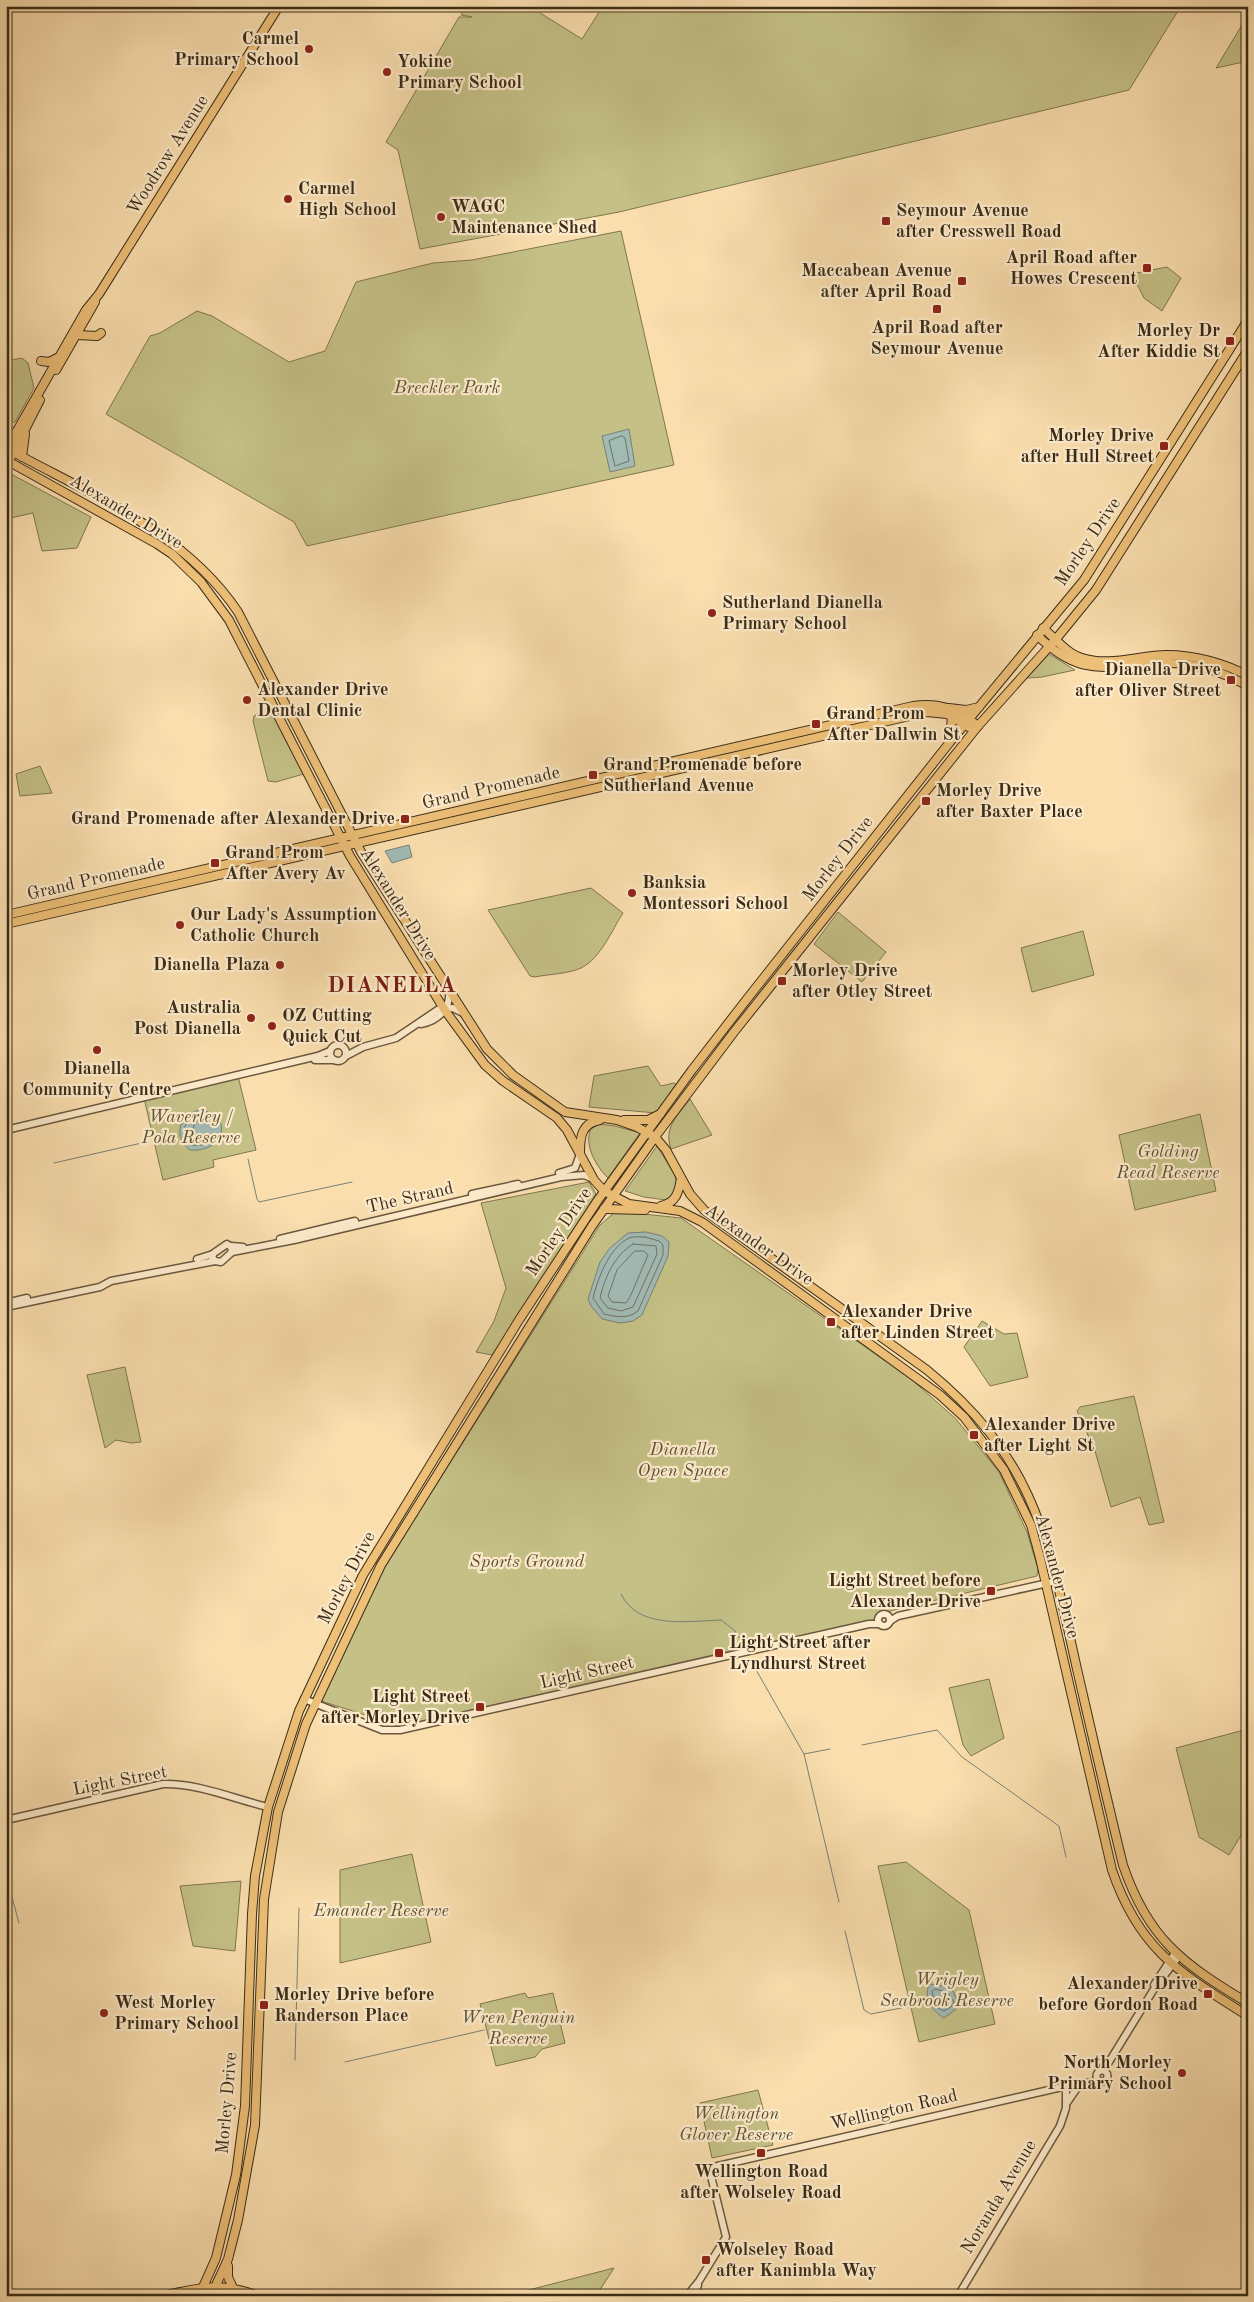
<svg xmlns="http://www.w3.org/2000/svg" width="1254" height="2302" font-family="'Old Standard TT',serif">
<style>
.green{fill:#c4c086;stroke:#7f764f}
.water{fill:#a1bab4;stroke:#788176}
.lines{fill:none;stroke-linecap:round;stroke-linejoin:round}
.shore{stroke:#6e7366;stroke-width:1}
.stream{stroke:#788176;stroke-width:1}
.tertiary-casing{stroke:#6a583e;stroke-width:9}
.primary-casing{stroke:#3a2c18;stroke-width:10}
.trunk-casing{stroke:#3a2c18;stroke-width:10}
.tertiary{stroke:#fceaca;stroke-width:6}
.primary{stroke:#edbf77;stroke-width:8}
.trunk{stroke:#edbf77;stroke-width:8}
.poi-dot{fill:#8f2418;stroke:#fceaca;stroke-width:2}
.labels{text-anchor:middle;dominant-baseline:central;stroke-width:4.5;stroke-linejoin:round;paint-order:stroke}
.poi-label{font-size:18px;font-weight:bold;fill:#3a2c18;stroke:#fceaca;text-anchor:start}
.street-label{font-size:18px;fill:#3a2c18;stroke:#fceaca}
.park-label{font-size:18px;font-style:italic;fill:#5c5134;stroke:#fceaca}
.district-label{font-size:22px;font-weight:bold;letter-spacing:1px;fill:#7a1f14;stroke:#fceaca}
</style>
<rect width="100%" height="100%" fill="#fadeae"/>
<filter id="stains"><feTurbulence type="fractalNoise" baseFrequency=".004" numOctaves="4"/><feColorMatrix values="0 0 0 0 .2 0 0 0 0 .09 0 0 0 0 .02 0 0 0 .5 -.17"/></filter>
<radialGradient id="worn" r=".72"><stop offset=".6" stop-color="#630" stop-opacity="0"/><stop offset="1" stop-color="#630" stop-opacity=".3"/></radialGradient>
<g class="green">
<polygon points="466,6 529,6 582,39 603,6 1181,6 1129,90 619,212 420,249 398,150 386,142 459,17 472,17 461,15"/>
<polygon points="1248,15 1248,61 1216,68"/>
<polygon points="621,231 674,465 307,546 294,522 106,414 150,336 160,333 197,311 212,316 289,362 325,351 356,282 433,263 472,260"/>
<polygon points="1167,267 1181,278 1162,311 1144,298 1132,274"/>
<polygon points="22,358 28,363 34,388 15,422 6,424 6,361"/>
<polygon points="13,475 91,517 77,548 42,551 33,513 6,519 6,477"/>
<polygon points="1049,654 1075,670 1042,677 1027,678"/>
<polygon points="273,704 307,773 276,782 268,781 253,721 254,716"/>
<polygon points="40,766 52,793 20,796 16,774"/>
<path d="M591,888L623,913C612,930 601,958 581,968C568,974 549,974 535,977L530,976L488,910Z"/>
<polygon points="838,912 886,952 862,982 814,944"/>
<polygon points="1083,931 1094,975 1032,992 1021,948"/>
<polygon points="648,1066 661,1086 674,1083 677,1085 656,1113 589,1107 594,1076"/>
<polygon points="238,1076 256,1150 213,1160 214,1167 163,1180 144,1098"/>
<path d="M690,1099L712,1135L671,1149C663,1127 678,1116 690,1099Z"/>
<polygon points="1200,1114 1216,1191 1135,1210 1119,1135"/>
<path d="M599,1124L615,1126L640,1133L608,1178C597,1168 583,1144 591,1129Z"/>
<polygon points="657,1146 675,1175 678,1186 669,1199 666,1200 644,1197 625,1191"/>
<polygon points="589,1182 596,1194 492,1355 476,1352 494,1321 506,1288 481,1203"/>
<polygon points="624,1212 681,1218 911,1379 956,1419 999,1472 1027,1532 1038,1569 1037,1576 890,1611 877,1619 400,1726 321,1701 385,1566 600,1225 614,1213"/>
<polygon points="982,1321 1004,1334 1017,1333 1028,1377 990,1386 964,1347"/>
<polygon points="125,1367 141,1442 131,1443 116,1440 105,1448 87,1375"/>
<polygon points="1134,1396 1164,1522 1149,1525 1140,1497 1111,1507 1095,1451 1077,1411 1080,1407"/>
<polygon points="989,1679 1004,1738 971,1756 963,1745 949,1688"/>
<polygon points="1248,1729 1248,1824 1229,1855 1199,1837 1176,1748"/>
<polygon points="412,1854 431,1942 340,1963 340,1870"/>
<polygon points="906,1862 969,1910 995,2024 919,2042 878,1866"/>
<polygon points="241,1881 235,1951 193,1946 180,1886"/>
<polygon points="525,1993 528,1998 553,1993 565,2043 542,2049 535,2057 496,2066 480,2004"/>
<polygon points="758,2090 773,2145 712,2158 700,2103"/>
<polygon points="614,2268 596,2296 522,2296 517,2293"/>
</g>
<g class="water">
<polygon points="629,429 635,466 610,472 602,436"/>
<polygon points="409,845 412,857 392,863 385,851"/>
<path d="M201,1110C235,1116 224,1153 190,1150C172,1136 179,1113 201,1110Z"/>
<polygon points="646,1232 662,1236 669,1242 668,1256 642,1315 633,1321 620,1323 602,1319 591,1306 588,1299 600,1262 610,1248 628,1233"/>
<path d="M929,1984L951,1987L959,2004L955,2010L944,2018C931,2010 924,1999 929,1984Z"/>
</g>
<g class="lines">
<g class="shore">
<polygon points="622,436 625,438 629,461 615,466 609,441"/>
<path d="M199,1115L201,1118L194,1124L193,1133L197,1137H209L210,1140L202,1145H192C179,1136 183,1118 199,1115Z"/>
<path d="M645,1237L659,1241L663,1245V1255L638,1311C628,1319 617,1317 604,1314L593,1298C598,1278 609,1248 629,1238C633,1236 640,1237 645,1237Z"/>
<path d="M633,1244L656,1246L657,1254L633,1307L621,1311L608,1308L600,1298C605,1277 614,1256 633,1244Z"/>
<polygon points="635,1251 644,1251 648,1255 630,1297 626,1303 612,1302 608,1296 617,1270"/>
<polygon points="935,1989 947,1992 954,2002 952,2006 944,2011 936,2007 932,1992"/>
</g>
<g class="stream">
<polyline points="248,1159 257,1199 259,1202 352,1182"/>
<polyline points="54,1163 146,1142"/>
<path d="M621,1594C638,1630 688,1621 721,1620L734,1630L741,1640"/>
<polyline points="755,1668 804,1754 839,1902"/>
<polyline points="862,1745 937,1730 962,1757 1059,1826 1066,1857"/>
<polyline points="804,1754 830,1749"/>
<polyline points="6,1875 19,1923"/>
<polyline points="845,1931 864,2010 871,2014 911,2006"/>
<polyline points="295,2060 299,1908"/>
<polyline points="345,2062 484,2030"/>
</g>
<g class="tertiary-casing">
<g id="tertiary">
<path d="M421,1024C438,1021 451,1008 449,991"/>
<circle cx="338" cy="1053" r="8"/>
<polyline points="346,1056 363,1047 396,1038 439,1009 453,1008 463,1013"/>
<polyline points="315,1060 334,1060"/>
<polyline points="6,1130 318,1056 330,1051"/>
<polyline points="559,1173 575,1168 580,1154"/>
<polyline points="472,1194 518,1184"/>
<polyline points="280,1239 355,1221"/>
<polygon points="227,1244 232,1248 231,1253 221,1262 215,1261 212,1257 214,1253"/>
<polyline points="231,1246 243,1247"/>
<polyline points="232,1252 294,1240 561,1177 584,1175 593,1179"/>
<polyline points="197,1259 213,1254"/>
<polyline points="6,1303 27,1298"/>
<polyline points="6,1307 100,1287 111,1281 215,1261"/>
<circle cx="884" cy="1620" r="6"/>
<polyline points="890,1621 898,1616 1057,1581"/>
<polyline points="304,1699 382,1730 400,1730 869,1624 880,1624"/>
<path d="M6,1820L163,1784C198,1783 234,1799 268,1807"/>
<polyline points="1154,1985 1175,1953"/>
<polyline points="1101,2070 1109,2062 1154,1989 1179,1956"/>
<circle cx="1102" cy="2076" r="5.5"/>
<polyline points="1066,2104 1080,2084"/>
<polyline points="687,2296 699,2281 726,2237 709,2168 1062,2087 1100,2081"/>
<polyline points="694,2296 698,2285"/>
<polyline points="958,2296 1060,2126 1066,2108 1066,2086"/>
</g>
</g>
<g class="primary-casing">
<g id="primary">
<polyline points="77,335 97,336 101,333"/>
<polyline points="41,361 49,362 57,358"/>
<polyline points="56,370 95,302"/>
<path d="M6,448C89,494 184,531 238,612L361,852L487,1049L513,1075L565,1112L617,1120L637,1127L655,1137L666,1150L690,1194L704,1210L927,1370C1036,1459 1048,1540 1077,1669C1092,1734 1107,1800 1123,1865C1148,1939 1183,1964 1248,2003"/>
<polyline points="6,450 86,310 99,294 279,6"/>
<polyline points="11,457 40,400"/>
<polyline points="22,457 25,434"/>
<path d="M6,460L157,544L172,554L201,582L229,620L350,856L444,1009L485,1065L503,1081L557,1118L567,1130L594,1180L604,1191L629,1204L680,1211L702,1222L940,1395L964,1417L1004,1470L1031,1525L1040,1558L1112,1870C1139,1950 1180,1973 1248,2016"/>
<path d="M1043,628C1055,638 1067,654 1082,658C1109,667 1140,655 1167,655C1194,655 1224,663 1248,676"/>
<path d="M1037,635C1083,681 1108,664 1164,663C1193,662 1223,672 1248,686"/>
<path d="M6,915L913,706C939,702 957,709 978,726"/>
<polyline points="6,924 927,712 947,714 974,730"/>
<polyline points="624,1120 648,1120 660,1114"/>
<path d="M580,1152C580,1136 582,1123 600,1120"/>
<path d="M661,1206C676,1203 679,1192 681,1178"/>
<polyline points="604,1209 645,1210"/>
<path d="M162,2296C198,2288 221,2281 258,2296"/>
<polyline points="209,2296 236,2296"/>
</g>
</g>
<g class="trunk-casing">
<g id="trunk">
<polyline points="949,708 966,710 979,707"/>
<polyline points="950,740 952,716"/>
<polyline points="228,2266 228,2277 233,2288"/>
<polyline points="199,2296 216,2258 236,2175 245,2106 252,1914 255,1876 268,1807 299,1711 363,1575 519,1320 598,1200 692,1070 747,999 950,742 1084,580 1248,320"/>
<polyline points="211,2296 228,2259 238,2220 255,2125 264,1899 278,1812 306,1724 381,1565 592,1226 655,1137 734,1032 978,726 1056,639 1096,590 1248,350"/>
</g>
</g>
<use href="#tertiary" class="tertiary"/>
<use href="#primary" class="primary"/>
<use href="#trunk" class="trunk"/>
</g>
<g class="poi-dot">
<circle cx="309" cy="49" r="5"/>
<circle cx="387" cy="72" r="5"/>
<circle cx="288" cy="199" r="5"/>
<circle cx="441" cy="217" r="5"/>
<rect x="881" y="216" width="10" height="10" rx="2.5"/>
<rect x="1142" y="263" width="10" height="10" rx="2.5"/>
<rect x="957" y="276" width="10" height="10" rx="2.5"/>
<rect x="932" y="304" width="10" height="10" rx="2.5"/>
<rect x="1225" y="336" width="10" height="10" rx="2.5"/>
<rect x="1159" y="441" width="10" height="10" rx="2.5"/>
<circle cx="712" cy="613" r="5"/>
<rect x="1226" y="675" width="10" height="10" rx="2.5"/>
<circle cx="247" cy="700" r="5"/>
<rect x="811" y="719" width="10" height="10" rx="2.5"/>
<rect x="588" y="770" width="10" height="10" rx="2.5"/>
<rect x="921" y="796" width="10" height="10" rx="2.5"/>
<rect x="400" y="814" width="10" height="10" rx="2.5"/>
<rect x="210" y="858" width="10" height="10" rx="2.5"/>
<circle cx="632" cy="893" r="5"/>
<circle cx="180" cy="925" r="5"/>
<circle cx="280" cy="965" r="5"/>
<rect x="777" y="976" width="10" height="10" rx="2.5"/>
<circle cx="251" cy="1018" r="5"/>
<circle cx="272" cy="1026" r="5"/>
<circle cx="97" cy="1050" r="5"/>
<rect x="826" y="1317" width="10" height="10" rx="2.5"/>
<rect x="969" y="1430" width="10" height="10" rx="2.5"/>
<rect x="986" y="1586" width="10" height="10" rx="2.5"/>
<rect x="714" y="1648" width="10" height="10" rx="2.5"/>
<rect x="475" y="1702" width="10" height="10" rx="2.5"/>
<rect x="1203" y="1989" width="10" height="10" rx="2.5"/>
<rect x="259" y="2000" width="10" height="10" rx="2.5"/>
<circle cx="104" cy="2013" r="5"/>
<circle cx="1182" cy="2073" r="5"/>
<rect x="756" y="2148" width="10" height="10" rx="2.5"/>
<rect x="701" y="2255" width="10" height="10" rx="2.5"/>
</g>
<g class="labels">
<g class="poi-label">
<text x="299" y="39" text-anchor="end">Carmel<tspan x="299" dy="21">Primary School</tspan></text>
<text x="397" y="62">Yokine<tspan x="397" dy="21">Primary School</tspan></text>
<text x="298" y="189">Carmel<tspan x="298" dy="21">High School</tspan></text>
<text x="451" y="207">WAGC<tspan x="451" dy="21">Maintenance Shed</tspan></text>
<text x="896" y="211">Seymour Avenue<tspan x="896" dy="21">after Cresswell Road</tspan></text>
<text x="1137" y="258" text-anchor="end">April Road after<tspan x="1137" dy="21">Howes Crescent</tspan></text>
<text x="952" y="271" text-anchor="end">Maccabean Avenue<tspan x="952" dy="21">after April Road</tspan></text>
<text x="937" y="328" text-anchor="middle">April Road after<tspan x="937" dy="21">Seymour Avenue</tspan></text>
<text x="1220" y="331" text-anchor="end">Morley Dr<tspan x="1220" dy="21">After Kiddie St</tspan></text>
<text x="1154" y="436" text-anchor="end">Morley Drive<tspan x="1154" dy="21">after Hull Street</tspan></text>
<text x="722" y="603">Sutherland Dianella<tspan x="722" dy="21">Primary School</tspan></text>
<text x="1221" y="670" text-anchor="end">Dianella Drive<tspan x="1221" dy="21">after Oliver Street</tspan></text>
<text x="257" y="690">Alexander Drive<tspan x="257" dy="21">Dental Clinic</tspan></text>
<text x="826" y="714">Grand Prom<tspan x="826" dy="21">After Dallwin St</tspan></text>
<text x="603" y="765">Grand Promenade before<tspan x="603" dy="21">Sutherland Avenue</tspan></text>
<text x="936" y="791">Morley Drive<tspan x="936" dy="21">after Baxter Place</tspan></text>
<text x="395" y="819" text-anchor="end">Grand Promenade after Alexander Drive</text>
<text x="225" y="853">Grand Prom<tspan x="225" dy="21">After Avery Av</tspan></text>
<text x="642" y="883">Banksia<tspan x="642" dy="21">Montessori School</tspan></text>
<text x="190" y="915">Our Lady's Assumption<tspan x="190" dy="21">Catholic Church</tspan></text>
<text x="270" y="965" text-anchor="end">Dianella Plaza</text>
<text x="792" y="971">Morley Drive<tspan x="792" dy="21">after Otley Street</tspan></text>
<text x="241" y="1008" text-anchor="end">Australia<tspan x="241" dy="21">Post Dianella</tspan></text>
<text x="282" y="1016">OZ Cutting<tspan x="282" dy="21">Quick Cut</tspan></text>
<text x="97" y="1069" text-anchor="middle">Dianella<tspan x="97" dy="21">Community Centre</tspan></text>
<text x="841" y="1312">Alexander Drive<tspan x="841" dy="21">after Linden Street</tspan></text>
<text x="984" y="1425">Alexander Drive<tspan x="984" dy="21">after Light St</tspan></text>
<text x="981" y="1581" text-anchor="end">Light Street before<tspan x="981" dy="21">Alexander Drive</tspan></text>
<text x="729" y="1643">Light Street after<tspan x="729" dy="21">Lyndhurst Street</tspan></text>
<text x="470" y="1697" text-anchor="end">Light Street<tspan x="470" dy="21">after Morley Drive</tspan></text>
<text x="1198" y="1984" text-anchor="end">Alexander Drive<tspan x="1198" dy="21">before Gordon Road</tspan></text>
<text x="274" y="1995">Morley Drive before<tspan x="274" dy="21">Randerson Place</tspan></text>
<text x="114" y="2003">West Morley<tspan x="114" dy="21">Primary School</tspan></text>
<text x="1172" y="2063" text-anchor="end">North Morley<tspan x="1172" dy="21">Primary School</tspan></text>
<text x="761" y="2172" text-anchor="middle">Wellington Road<tspan x="761" dy="21">after Wolseley Road</tspan></text>
<text x="716" y="2250">Wolseley Road<tspan x="716" dy="21">after Kanimbla Way</tspan></text>
</g>
<g class="street-label">
<text transform="translate(168 155) rotate(-58)">Woodrow Avenue</text>
<text transform="translate(126 512) rotate(31)">Alexander Drive</text>
<text transform="translate(1088 542) rotate(-56)">Morley Drive</text>
<text transform="translate(491 788) rotate(-13)">Grand Promenade</text>
<text transform="translate(838 859) rotate(-52)">Morley Drive</text>
<text transform="translate(96 879) rotate(-13)">Grand Promenade</text>
<text transform="translate(398 904) rotate(58)">Alexander Drive</text>
<text transform="translate(410 1198) rotate(-13)">The Strand</text>
<text transform="translate(559 1232) rotate(-56)">Morley Drive</text>
<text transform="translate(759 1245) rotate(35)">Alexander Drive</text>
<text transform="translate(1057 1576) rotate(75)">Alexander Drive</text>
<text transform="translate(347 1578) rotate(-62)">Morley Drive</text>
<text transform="translate(587 1673) rotate(-13)">Light Street</text>
<text transform="translate(120 1781) rotate(-11)">Light Street</text>
<text transform="translate(227 2103) rotate(-85)">Morley Drive</text>
<text transform="translate(894 2110) rotate(-13)">Wellington Road</text>
<text transform="translate(999 2197) rotate(-59)">Noranda Avenue</text>
</g>
<g class="park-label">
<text x="447" y="388">Breckler Park</text>
<text x="191" y="1117">Waverley /<tspan x="191" dy="21">Pola Reserve</tspan></text>
<text x="1168" y="1152">Golding<tspan x="1168" dy="21">Read Reserve</tspan></text>
<text x="683" y="1450">Dianella<tspan x="683" dy="21">Open Space</tspan></text>
<text x="527" y="1562">Sports Ground</text>
<text x="381" y="1911">Emander Reserve</text>
<text x="947" y="1980">Wrigley<tspan x="947" dy="21">Seabrook Reserve</tspan></text>
<text x="518" y="2018">Wren Penguin<tspan x="518" dy="21">Reserve</tspan></text>
<text x="736" y="2114">Wellington<tspan x="736" dy="21">Glover Reserve</tspan></text>
</g>
<g class="district-label">
<text x="392" y="986">DIANELLA</text>
</g>
</g>
<rect width="1254" height="2302" fill="none" stroke="#fadeae" stroke-width="25"/>
<rect x="8" y="8" width="1239" height="2287" fill="none" stroke="#3a2c18" stroke-width="2.5"/>
<rect x="12" y="12" width="1229" height="2277" fill="none" stroke="#3a2c18"/>
<rect width="100%" height="100%" filter="url(#stains)"/>
<rect width="100%" height="100%" fill="url(#worn)"/>
</svg>
